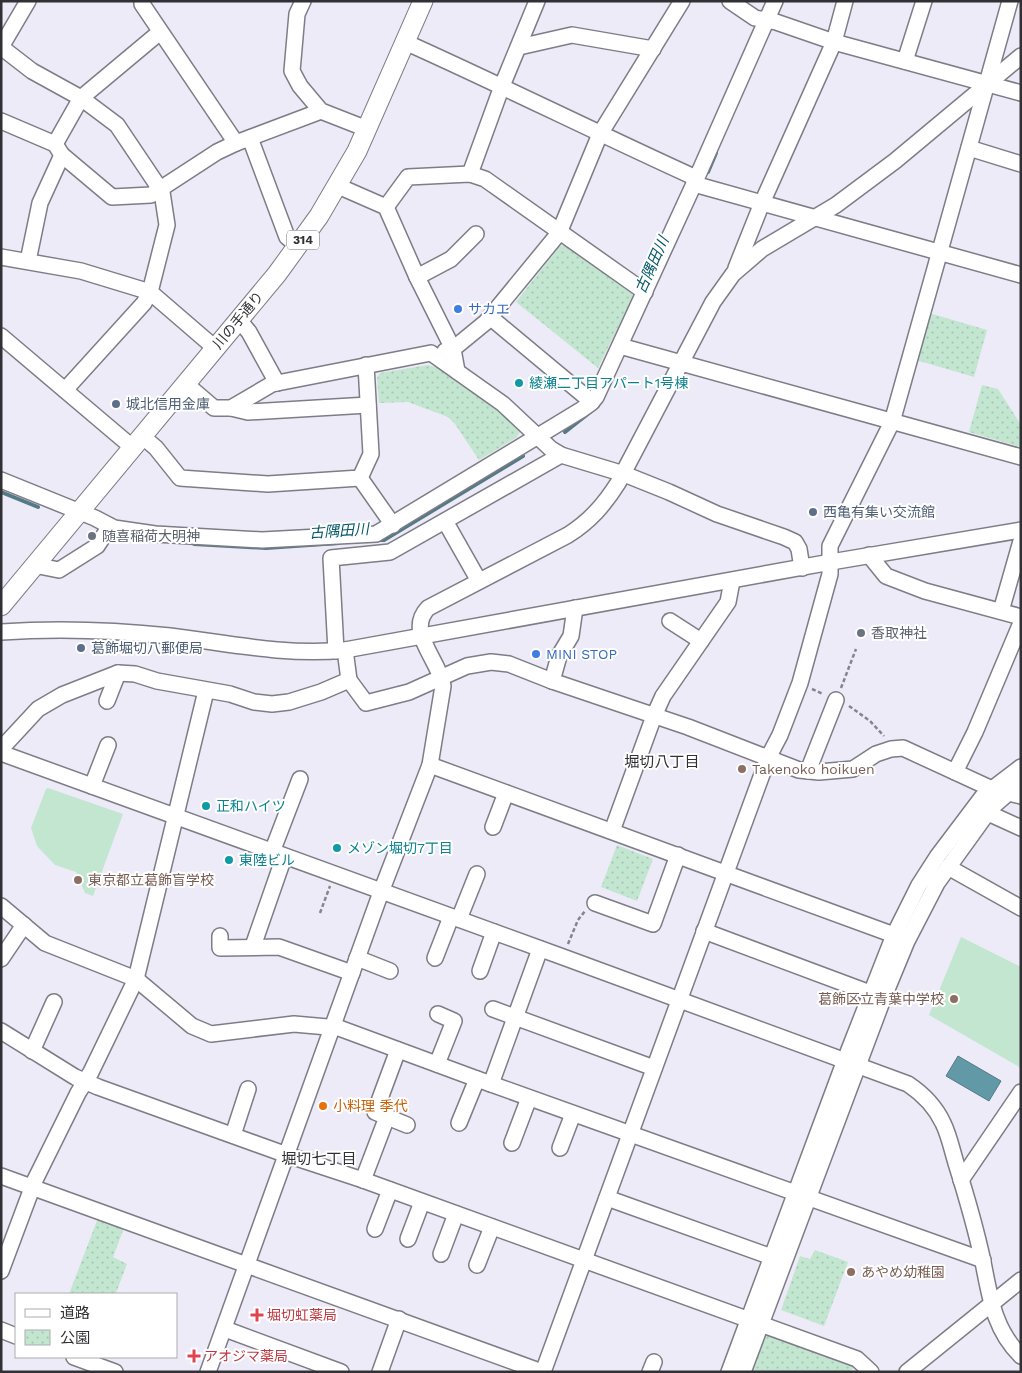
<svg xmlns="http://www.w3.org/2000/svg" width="1022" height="1373" font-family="'Work Sans','Noto Sans JP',sans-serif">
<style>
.green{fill:#c3e6d1}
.park{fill:url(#park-dots)}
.water{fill:#6299a7;stroke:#537a85}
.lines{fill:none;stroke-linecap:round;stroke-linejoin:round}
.stream{stroke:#537a85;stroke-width:4}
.minor-casing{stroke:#7e7c86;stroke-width:18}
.major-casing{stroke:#7e7c86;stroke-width:21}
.path{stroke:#86858d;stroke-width:2.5;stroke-dasharray:4 2.5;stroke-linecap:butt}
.minor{stroke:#fff;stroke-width:15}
.major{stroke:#fff;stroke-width:19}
.shop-dot{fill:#3f7fe0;stroke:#fff;stroke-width:2}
.culture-dot{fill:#0f9aa8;stroke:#fff;stroke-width:2}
.service-dot{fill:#5c6f8a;stroke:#fff;stroke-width:2}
.worship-dot{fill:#6b7280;stroke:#fff;stroke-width:2}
.education-dot{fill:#8d6e63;stroke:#fff;stroke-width:2}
.food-dot{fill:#e8710a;stroke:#fff;stroke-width:2}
.health-dot{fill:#e0444e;stroke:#fff;stroke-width:2}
.labels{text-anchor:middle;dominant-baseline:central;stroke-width:4;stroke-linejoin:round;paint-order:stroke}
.shield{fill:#fff;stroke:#6f6f72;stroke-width:1}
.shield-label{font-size:12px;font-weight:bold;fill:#313135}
.shop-label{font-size:14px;fill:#366cbe;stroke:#fff;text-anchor:start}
.street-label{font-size:14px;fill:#313135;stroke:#fff}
.culture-label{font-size:14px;fill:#0d838f;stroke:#fff;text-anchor:start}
.service-label{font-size:14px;fill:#4e5e75;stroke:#fff;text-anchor:start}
.worship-label{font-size:14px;fill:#5b616d;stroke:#fff;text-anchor:start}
.education-label{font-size:14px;fill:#785e54;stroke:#fff;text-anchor:start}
.food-label{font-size:14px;fill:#c56008;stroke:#fff;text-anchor:start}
.health-label{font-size:14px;fill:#be3a42;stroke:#fff;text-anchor:start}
.water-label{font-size:15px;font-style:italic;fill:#065867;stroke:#fff}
.neighbourhood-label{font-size:15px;fill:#313135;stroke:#fff}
</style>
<defs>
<pattern id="park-dots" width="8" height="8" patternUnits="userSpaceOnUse" patternTransform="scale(1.25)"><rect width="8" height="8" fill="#c3e6d1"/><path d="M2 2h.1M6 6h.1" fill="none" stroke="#a8c6b4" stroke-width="1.8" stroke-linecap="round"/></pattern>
</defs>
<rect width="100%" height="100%" fill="#edebf7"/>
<g class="green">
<polygon points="48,788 123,814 93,896 85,893 76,872 55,865 37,846 31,828 46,789"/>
<polygon points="961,937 1021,967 1021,1068 929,1015"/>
</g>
<g class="park">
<polygon points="566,245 632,291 633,297 598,368 516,302 560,246"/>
<polygon points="929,313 987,330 974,377 916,360"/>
<path d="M428,365C459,373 495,408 519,429L520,432L516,438L479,460L455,424L448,417L408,402L379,403L377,378L380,373Z"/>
<polygon points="982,385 998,389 1021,425 1021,447 969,432"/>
<polygon points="617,845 653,859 637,901 601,887"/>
<polygon points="98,1218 124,1228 113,1257 127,1264 116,1293 117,1294 69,1294"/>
<polygon points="815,1250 848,1262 824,1326 781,1310 800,1256 810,1259"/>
<polygon points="770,1335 842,1362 844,1360 853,1364 855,1367 849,1372 748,1372 761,1338"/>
</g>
<polygon class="water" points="958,1056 1001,1081 989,1101 946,1076"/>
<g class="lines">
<g class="stream">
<polyline points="708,172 716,153"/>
<polyline points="565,432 598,406"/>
<polyline points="1,492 38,507"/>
<polyline points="376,540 384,540 523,456"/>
<polyline points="194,544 266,548 339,543"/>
</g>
<g class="minor-casing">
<g id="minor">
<polyline points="142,1 142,4 236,143"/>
<polyline points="303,1 297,14 292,71 300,86 321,111 367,129"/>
<polyline points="730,1 755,18 776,22 834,42 1021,93"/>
<path d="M405,42C503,86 599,134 696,178"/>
<polyline points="1,47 32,71 81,98 117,125 162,192 167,225 150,292 144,303 65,390"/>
<polyline points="1,47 28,1"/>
<polyline points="519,47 572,35 653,49"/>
<polyline points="905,61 924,1"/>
<polyline points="1,121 55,144 62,155 112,197 151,195 217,152 236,143 321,111"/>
<polyline points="250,138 287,237 298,246"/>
<polyline points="55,144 81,98 160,32"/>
<polyline points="969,148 1021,164"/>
<polyline points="470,174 502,86 537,1"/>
<polyline points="694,184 1021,275"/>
<polyline points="338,186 386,207 417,277 453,349 445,351"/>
<polyline points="386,207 408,177 470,174 485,179 645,292"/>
<polyline points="1,257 81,271 150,292 215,348"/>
<polyline points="28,261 40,203 62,155"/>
<polyline points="736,268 762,203 834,42 845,1"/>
<polyline points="417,277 451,259 476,234"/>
<polyline points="490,317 592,402"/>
<polyline points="239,320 249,332 277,383"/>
<polyline points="1,336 132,447"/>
<polyline points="620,346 1021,457"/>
<polyline points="457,371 453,349 486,322 559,233 600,134 682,1"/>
<polyline points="186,384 214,408 231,408 272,384 431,353 503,404 551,449 561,455 624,474 669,492 717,514 784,537 795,542 799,549 802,568"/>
<polyline points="231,408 248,412 368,405"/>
<polyline points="142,436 156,448 180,478 268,484 360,478 371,454 366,365"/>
<polyline points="360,478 393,525"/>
<polyline points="1,480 95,518 114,528 155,534 262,540 376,534 581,410 591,403 596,397 694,184 775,1"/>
<polyline points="445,521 479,581"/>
<polyline points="869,555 886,576 925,591 1021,617"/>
<polyline points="34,565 59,570 97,546 110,526"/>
<polyline points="1001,611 1021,541"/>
<polyline points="670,621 701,641"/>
<path d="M1,632C57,628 114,630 170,636C227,643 286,656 345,650L831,562L1021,530"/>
<polyline points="336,651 331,558 390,552 561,455"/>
<polyline points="349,680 366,703 409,692 467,666 491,662 509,664 552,681 688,727 799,770 819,772 853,769 876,754 891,749 903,748 992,789 1021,796"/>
<polyline points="552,681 559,656 571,636 575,608"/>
<polyline points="107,701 118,673"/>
<polyline points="1,749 38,709 62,695 118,673 135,674 157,681 230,694 254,702 272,704 289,702 321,692 349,680 345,650"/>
<path d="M1,753L563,957L908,1084C923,1094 935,1106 943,1123C949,1135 952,1150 956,1163C966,1195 976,1229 983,1262C990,1297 994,1330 1021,1356"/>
<polyline points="430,765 894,935"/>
<polyline points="808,771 836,700"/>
<polyline points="955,772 975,732 1021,623"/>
<polyline points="92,786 108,745"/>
<polyline points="988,813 1021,828"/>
<polyline points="493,827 506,793"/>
<polyline points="612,831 654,716 663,696 728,602 732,581"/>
<polyline points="272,852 300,779"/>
<polyline points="948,867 1021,908"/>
<polyline points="595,903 653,924 678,855"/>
<polyline points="1,906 45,943 136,979 192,1026 211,1034 294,1024 339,1028 477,1079 983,1260"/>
<polyline points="459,919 477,874"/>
<polyline points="704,931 870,993"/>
<polyline points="220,936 220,948 279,947 352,973"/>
<polyline points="253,946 284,857"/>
<polyline points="357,958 390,971"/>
<polyline points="435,958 451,917"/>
<polyline points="1,959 24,925"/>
<polyline points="480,971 494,932"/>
<polyline points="493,1009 654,1068"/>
<polyline points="1,1031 75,1077 98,1087 287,1155 363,1180 857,1359 871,1372"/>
<polyline points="398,1050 375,1112 407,1125"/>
<polyline points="32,1051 54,1002"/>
<polyline points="437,1064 454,1021 438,1014"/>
<polyline points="491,1084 540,949"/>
<polyline points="459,1123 477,1079"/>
<polyline points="233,1135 248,1089"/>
<polyline points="512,1143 529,1098"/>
<polyline points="560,1148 573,1114"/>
<polyline points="1,1176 542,1372"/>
<polyline points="363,1180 387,1117"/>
<polyline points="961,1180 1021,1092"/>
<polyline points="607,1198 780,1260"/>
<polyline points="375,1229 390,1190"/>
<polyline points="408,1239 422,1202"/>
<polyline points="441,1254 456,1214"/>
<polyline points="477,1265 492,1227"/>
<polyline points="1,1271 35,1180 78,1093 91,1072 136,979 206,691"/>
<polyline points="225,1329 341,1372"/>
<polyline points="1,1330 16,1336"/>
<polyline points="74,1357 115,1372"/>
<path d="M208,1372L381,892L430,765L443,686C440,660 405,632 428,608L568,535C590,521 604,505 618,483L713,302L733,274L762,249L836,205L895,161L1021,56"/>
<polyline points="380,1372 399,1319"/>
<polyline points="543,1372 768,758 780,735 800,683 830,574 830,546 892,422 1010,1"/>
<polyline points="650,1372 654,1362"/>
<polyline points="729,1372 845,1060 894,935 919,885 937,857 983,796 1021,767"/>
<polyline points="743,1372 883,999 907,941 937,883 991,808 1021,782"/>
<polyline points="907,1372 1021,1280"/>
</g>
</g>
<g class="major-casing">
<polyline id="major" points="1,606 277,274 319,216 357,151 423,1"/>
</g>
<g class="path">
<polyline points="841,688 856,649"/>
<polyline points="812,689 823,694"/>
<polyline points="849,706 870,721 884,736"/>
<polyline points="320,913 330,886"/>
<polyline points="568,944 578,920 585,911"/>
</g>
<use href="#minor" class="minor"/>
<use href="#major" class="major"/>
</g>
<g class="shop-dot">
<circle cx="458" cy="309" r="5"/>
<circle cx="536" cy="654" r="5"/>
</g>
<g class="culture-dot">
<circle cx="519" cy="383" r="5"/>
<circle cx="206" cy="806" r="5"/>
<circle cx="337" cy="848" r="5"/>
<circle cx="229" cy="860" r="5"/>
</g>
<g class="service-dot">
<circle cx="116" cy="404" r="5"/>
<circle cx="813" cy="512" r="5"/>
<circle cx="81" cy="648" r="5"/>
</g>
<g class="worship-dot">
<circle cx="92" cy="536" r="5"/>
<circle cx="861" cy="633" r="5"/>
</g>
<g class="education-dot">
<circle cx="742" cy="769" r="5"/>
<circle cx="78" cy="880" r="5"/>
<circle cx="954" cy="999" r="5"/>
<circle cx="851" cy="1272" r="5"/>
</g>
<circle class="food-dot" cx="323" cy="1106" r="5"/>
<g class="health-dot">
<path d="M254.5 1307.5h5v5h5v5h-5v5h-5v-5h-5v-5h5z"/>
<path d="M191.5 1348.5h5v5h5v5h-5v5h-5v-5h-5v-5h5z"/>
</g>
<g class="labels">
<rect class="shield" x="287" y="230.5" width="32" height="19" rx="4"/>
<g class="shield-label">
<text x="303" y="240">314</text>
</g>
<g class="shop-label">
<text x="468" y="309">サカエ</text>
<text x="546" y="654">MINI STOP</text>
</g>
<g class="street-label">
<text transform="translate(238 320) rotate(-50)">川の手通り</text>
</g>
<g class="culture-label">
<text x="529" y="383">綾瀬二丁目アパート1号棟</text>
<text x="216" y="806">正和ハイツ</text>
<text x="347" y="848">メゾン堀切7丁目</text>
<text x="239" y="860">東陸ビル</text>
</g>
<g class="service-label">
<text x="126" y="404">城北信用金庫</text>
<text x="823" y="512">西亀有集い交流館</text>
<text x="91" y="648">葛飾堀切八郵便局</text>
</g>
<g class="worship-label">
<text x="102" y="536">随喜稲荷大明神</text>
<text x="871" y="633">香取神社</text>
</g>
<g class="education-label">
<text x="752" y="769">Takenoko hoikuen</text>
<text x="88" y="880">東京都立葛飾盲学校</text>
<text x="944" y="999" text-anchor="end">葛飾区立青葉中学校</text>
<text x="861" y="1272">あやめ幼稚園</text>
</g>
<g class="food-label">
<text x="333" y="1106">小料理 季代</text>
</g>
<g class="health-label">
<text x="267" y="1315">堀切虹薬局</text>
<text x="204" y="1356">アオジマ薬局</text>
</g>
<g class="water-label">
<text transform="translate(652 265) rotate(-66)">古隅田川</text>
<text transform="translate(339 531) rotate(-4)">古隅田川</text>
</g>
<g class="neighbourhood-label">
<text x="662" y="762">堀切八丁目</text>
<text x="319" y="1159">堀切七丁目</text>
</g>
</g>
<rect width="1022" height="1373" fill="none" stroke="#313135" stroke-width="5"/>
<rect x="15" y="1293" width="162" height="65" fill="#ffffff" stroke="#adadae"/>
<rect x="25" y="1309" width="25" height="8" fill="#ffffff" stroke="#adadae"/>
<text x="60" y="1318" font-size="15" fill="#313135">道路</text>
<rect x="25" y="1330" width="25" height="15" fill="url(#park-dots)" stroke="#adadae"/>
<text x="60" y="1343" font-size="15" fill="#313135">公園</text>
</svg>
